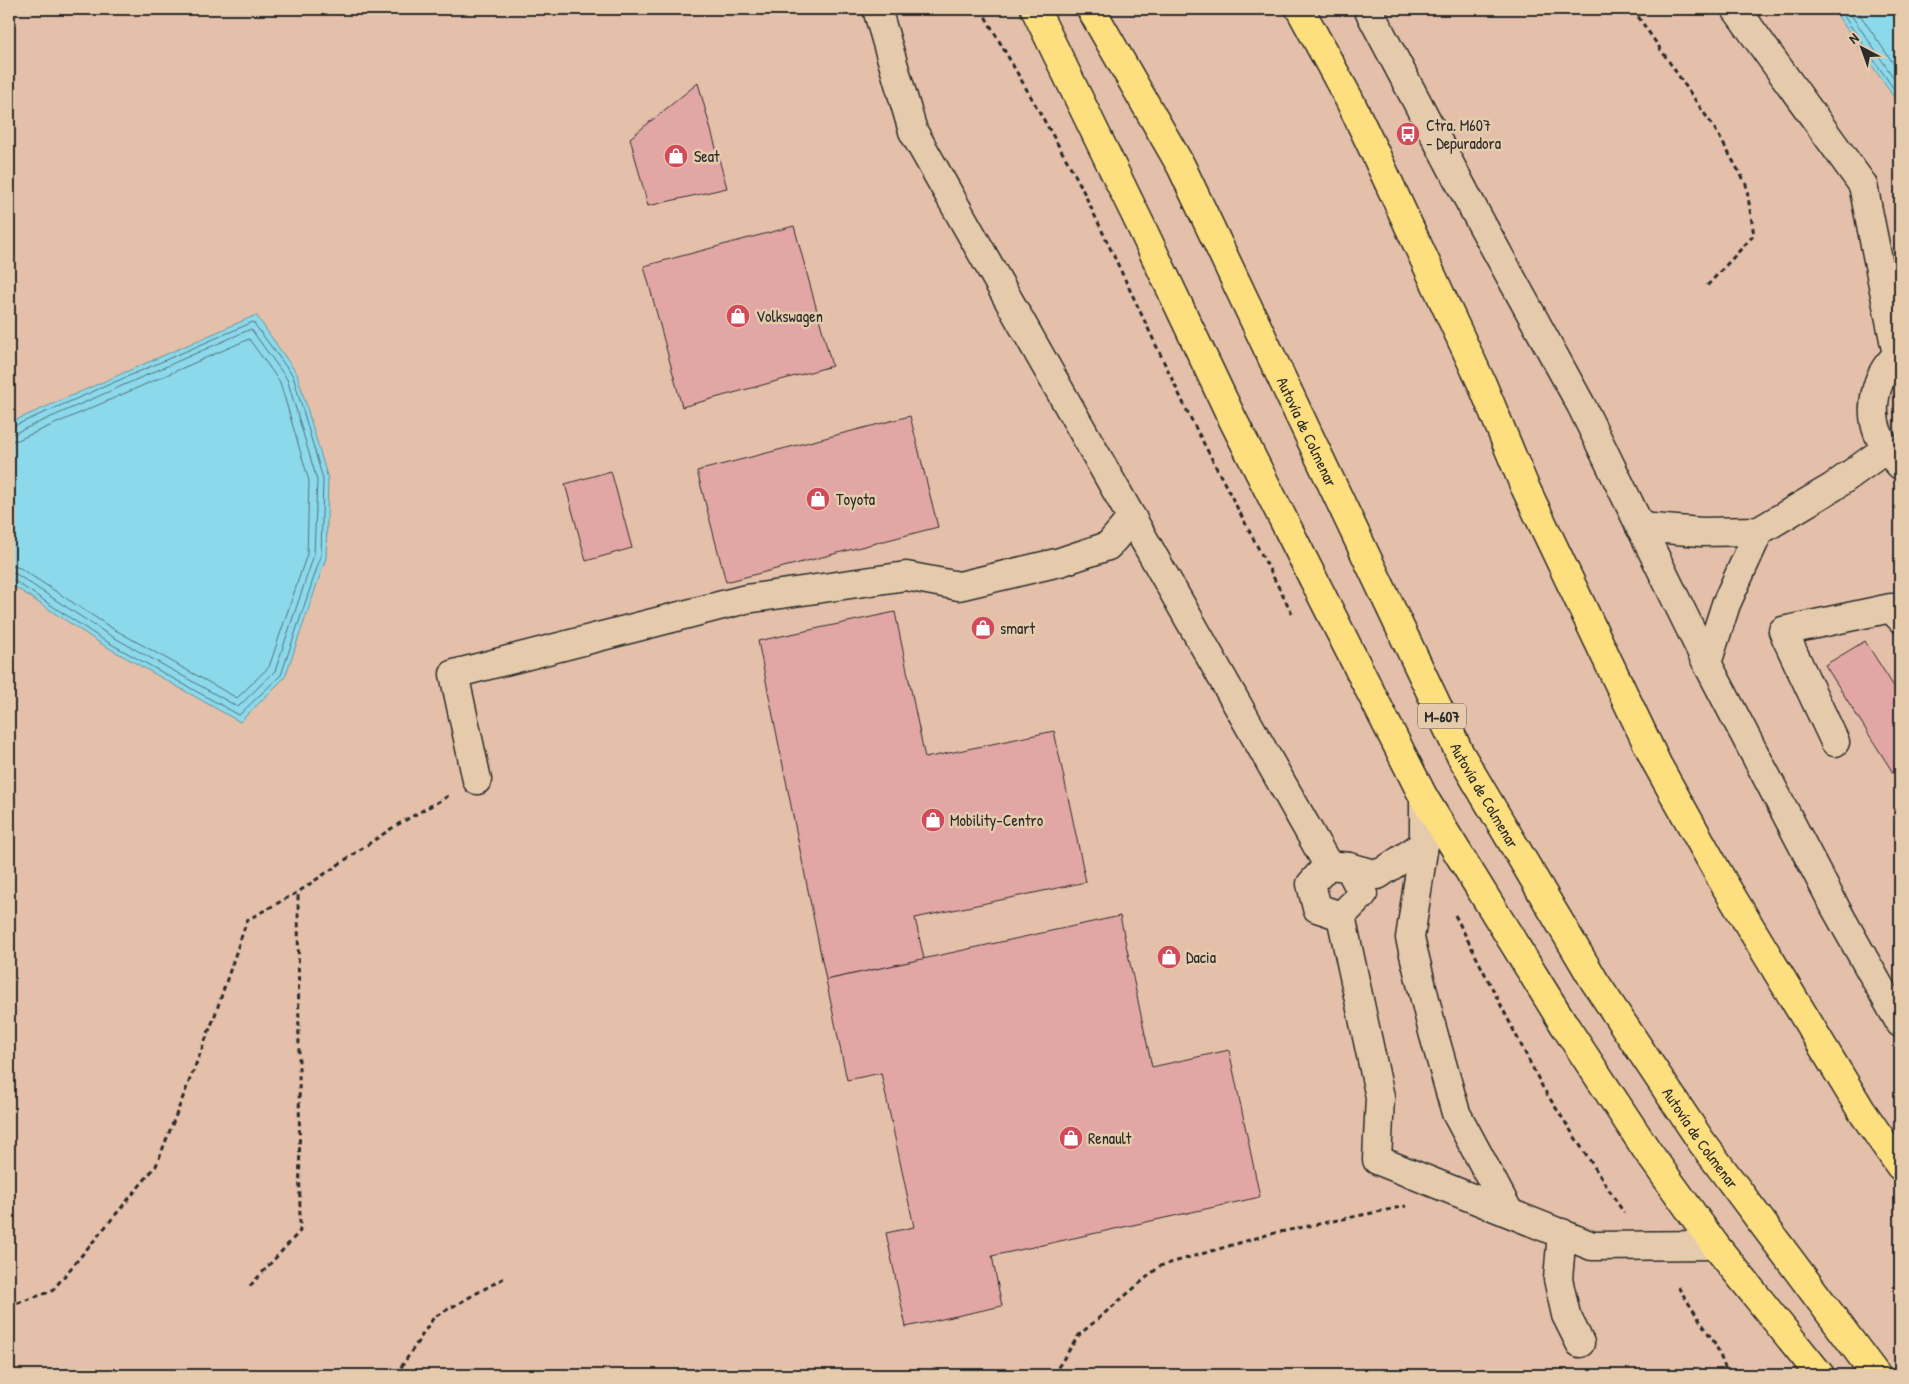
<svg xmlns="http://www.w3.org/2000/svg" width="1909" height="1384" font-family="'Patrick Hand',sans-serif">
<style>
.water{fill:#8cd9eb;stroke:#65939e}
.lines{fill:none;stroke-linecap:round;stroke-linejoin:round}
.shore{stroke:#527178;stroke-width:1}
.building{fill:#e2a7a5;stroke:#2b2b2b}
.minor-casing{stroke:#2b2b2b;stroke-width:31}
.highway-casing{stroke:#2b2b2b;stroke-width:31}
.path{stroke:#2b2b2b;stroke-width:3;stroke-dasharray:5 4;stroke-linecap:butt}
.minor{stroke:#e5cbac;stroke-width:28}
.highway{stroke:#fddf80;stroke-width:28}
.labels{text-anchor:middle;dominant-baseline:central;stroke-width:5;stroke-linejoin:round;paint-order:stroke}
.shield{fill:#e5cbac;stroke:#635b52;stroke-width:1}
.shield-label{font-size:15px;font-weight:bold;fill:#2b2b2b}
.poi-label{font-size:16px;fill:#2b2b2b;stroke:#e5cbac;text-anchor:start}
.street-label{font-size:16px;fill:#2b2b2b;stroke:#e5cbac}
</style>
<rect width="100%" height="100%" fill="#e4c0aa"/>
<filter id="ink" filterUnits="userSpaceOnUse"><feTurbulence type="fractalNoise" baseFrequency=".02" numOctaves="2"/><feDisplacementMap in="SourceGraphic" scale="10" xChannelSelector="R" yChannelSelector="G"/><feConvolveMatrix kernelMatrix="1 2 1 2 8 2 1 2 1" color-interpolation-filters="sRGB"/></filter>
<g filter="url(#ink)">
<g class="water">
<polygon points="1833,9 1900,9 1900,106"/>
<polygon points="256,315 297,374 328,479 326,558 285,677 240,722 100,643 9,583 9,423"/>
</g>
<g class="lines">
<g class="shore">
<polyline points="1839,9 1900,98"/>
<polyline points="1847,9 1900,87"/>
<polyline points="1856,9 1900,73"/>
<polyline points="9,428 253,322 293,376 323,479 321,556 281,675 239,715 102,639 13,580 9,579"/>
<polyline points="9,434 15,433 251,329 287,379 317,480 314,555 275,671 238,707 106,633 16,574 9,572"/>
<polyline points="9,441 18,440 249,339 280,382 309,481 307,554 269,667 237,698 110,627 20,568 9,565"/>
</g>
</g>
<g class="building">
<polygon points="698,83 727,188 648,206 630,138"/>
<polygon points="794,226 832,366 682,407 644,266"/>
<polygon points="910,416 938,527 726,582 697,471"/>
<polygon points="611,471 632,548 586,561 565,484"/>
<polygon points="895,612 925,758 1054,731 1086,882 915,918 924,959 826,980 758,641"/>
<polygon points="1865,641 1900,696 1900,777 1897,779 1825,665"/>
<polygon points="1120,916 1152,1067 1229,1050 1260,1197 992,1256 1002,1306 906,1327 886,1233 914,1227 881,1073 847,1080 826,980"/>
</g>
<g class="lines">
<g class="minor-casing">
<g id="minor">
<polyline points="877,9 913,131 1328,865 1349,867 1378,875 1424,844 1424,798"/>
<polyline points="1368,9 1474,210 1581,405 1707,663 1836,909 1900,1023"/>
<polyline points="1736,9 1863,185 1897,355"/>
<path d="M1900,354C1877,369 1868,407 1878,433C1883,446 1891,455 1900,465"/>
<polyline points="1640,527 1701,532 1759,531 1833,487 1886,449"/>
<polyline points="1707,663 1726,604 1759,531"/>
<polyline points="1835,742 1783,631 1891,608 1900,618"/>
<polyline points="477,780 454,674 746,599 906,576 959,586 1060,562 1108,546 1132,518"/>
<polyline points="1424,844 1410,938 1433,1032 1456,1113 1509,1212"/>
<polyline points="1328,865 1311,884 1317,908 1341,916 1363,894 1349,867"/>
<polyline points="1341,916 1380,1097 1377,1160 1592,1246 1715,1245"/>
<polyline points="1562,1233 1558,1279 1566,1315 1580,1343"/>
</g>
</g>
<g class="highway-casing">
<g id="highway">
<polyline points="1035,9 1140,224 1231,416 1424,798 1565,1026 1648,1152 1715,1245 1820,1375"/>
<path id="s1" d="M1091,9L1181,166L1460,754L1595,982L1701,1141L1876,1375"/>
<polyline points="1300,9 1349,99 1375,153 1482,384 1524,485 1657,764 1726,887 1861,1110 1900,1166"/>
</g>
</g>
<g class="path">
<polyline points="981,9 1078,180 1189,415 1293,615"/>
<polyline points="1633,9 1715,129 1746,184 1754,235 1705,288"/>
<polyline points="1455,915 1543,1088 1624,1213"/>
<polyline points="250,1286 300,1231 298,892"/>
<polyline points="1678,1287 1716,1345 1728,1375"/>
<polyline points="9,1306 52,1291 156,1166 214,1018 247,920 298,892 395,826 450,795"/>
<polyline points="396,1375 434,1317 504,1278"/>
<polyline points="1053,1375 1079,1335 1160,1266 1270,1234 1406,1206"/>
</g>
<use href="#minor" class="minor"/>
<use href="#highway" class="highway"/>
</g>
</g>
<defs>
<g id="bus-disc" transform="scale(1.25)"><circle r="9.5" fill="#d1495b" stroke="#e5cbac"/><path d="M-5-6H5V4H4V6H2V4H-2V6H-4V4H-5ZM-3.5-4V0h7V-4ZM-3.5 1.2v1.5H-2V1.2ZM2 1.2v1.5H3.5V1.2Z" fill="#fff"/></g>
<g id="shop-disc" transform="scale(1.25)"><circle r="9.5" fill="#d1495b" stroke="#e5cbac"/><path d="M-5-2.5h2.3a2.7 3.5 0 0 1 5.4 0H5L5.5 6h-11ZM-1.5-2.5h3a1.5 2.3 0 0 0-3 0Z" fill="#fff"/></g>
</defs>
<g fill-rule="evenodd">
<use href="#bus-disc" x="1408" y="134"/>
<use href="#shop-disc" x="676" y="156"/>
<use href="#shop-disc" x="738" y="316"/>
<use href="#shop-disc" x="818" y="499"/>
<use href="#shop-disc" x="983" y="628"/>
<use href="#shop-disc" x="933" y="820"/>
<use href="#shop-disc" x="1169" y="957"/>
<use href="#shop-disc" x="1071" y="1138"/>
</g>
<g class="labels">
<rect class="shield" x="1418" y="703.5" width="48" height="25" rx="4"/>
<g class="shield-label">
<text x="1442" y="716">M-607</text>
</g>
<g class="poi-label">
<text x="1426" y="125">Ctra. M607<tspan x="1426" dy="18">- Depuradora</tspan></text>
<text x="694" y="156">Seat</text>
<text x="756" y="316">Volkswagen</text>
<text x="836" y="499">Toyota</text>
<text x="1000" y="628">smart</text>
<text x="950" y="820">Mobility-Centro</text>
<text x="1186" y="957">Dacia</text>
<text x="1088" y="1138">Renault</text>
</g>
<g class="street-label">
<text stroke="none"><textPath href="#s1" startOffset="475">Autovía de Colmenar</textPath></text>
<text stroke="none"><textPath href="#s1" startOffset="880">Autovía de Colmenar</textPath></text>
<text stroke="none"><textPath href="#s1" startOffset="1285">Autovía de Colmenar</textPath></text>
</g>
</g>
<rect width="1909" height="1384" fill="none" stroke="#e5cbac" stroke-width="30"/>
<rect x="15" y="15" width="1879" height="1354" fill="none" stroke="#2b2b2b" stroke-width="2" filter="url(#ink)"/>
<g transform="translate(1862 48) rotate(319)" stroke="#e5cbac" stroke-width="4" paint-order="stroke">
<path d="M0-4L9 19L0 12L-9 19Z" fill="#2b2b2b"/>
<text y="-8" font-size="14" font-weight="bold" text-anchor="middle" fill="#2b2b2b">N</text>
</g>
</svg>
